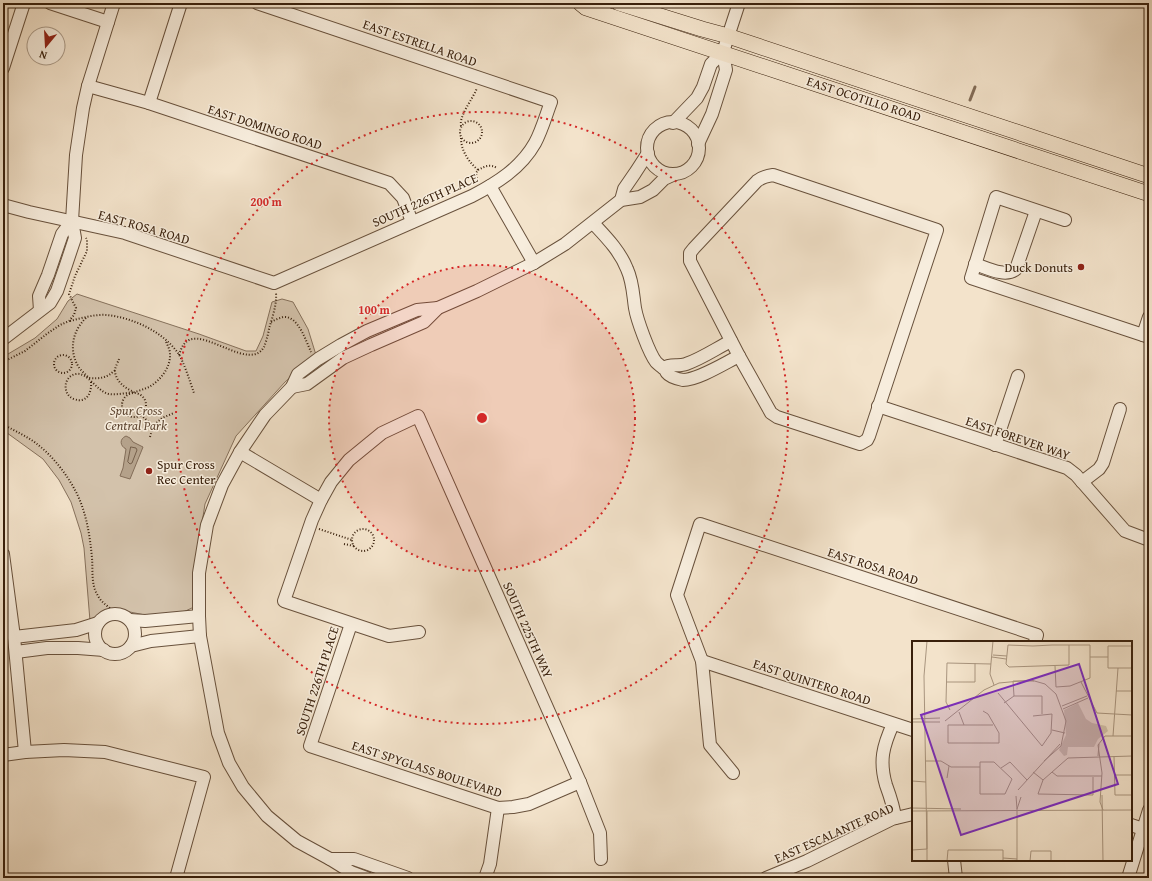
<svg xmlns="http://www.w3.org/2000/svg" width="1152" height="881" font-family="'Gentium Book Plus',serif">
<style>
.green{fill:#d3c2ab;stroke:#86715c}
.water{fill:#b4a18a;stroke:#836d58}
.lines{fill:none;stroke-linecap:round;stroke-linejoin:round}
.shore{stroke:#76604b;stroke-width:1}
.stream{stroke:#836d58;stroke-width:3}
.minor-casing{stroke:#68513c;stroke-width:14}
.major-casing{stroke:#39200c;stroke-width:16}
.path{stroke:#39200c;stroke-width:2;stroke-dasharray:1 2;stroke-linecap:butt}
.minor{stroke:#f7eddd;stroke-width:12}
.major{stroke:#f3e3cb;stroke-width:15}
.ring{fill:none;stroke:#d62828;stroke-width:2;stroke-dasharray:2 4}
.poi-dot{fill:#8f2418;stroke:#f7eddd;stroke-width:1.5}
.labels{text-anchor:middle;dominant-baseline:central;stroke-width:3;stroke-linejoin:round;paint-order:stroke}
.street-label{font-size:13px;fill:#39200c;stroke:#f7eddd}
.poi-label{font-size:13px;fill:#39200c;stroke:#f7eddd;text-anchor:end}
.park-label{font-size:13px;font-style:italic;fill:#604834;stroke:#f7eddd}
.inset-road{fill:none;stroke:#a9957f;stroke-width:1}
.view{fill:#7b2cbf;fill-opacity:0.15;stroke:#7b2cbf;stroke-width:2}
.inset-edge{fill:none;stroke:#39200c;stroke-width:2}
.centre{fill:#d62828;stroke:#f7eddd;stroke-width:2}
.ring-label{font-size:12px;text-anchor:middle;font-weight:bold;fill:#d62828;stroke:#f7eddd;stroke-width:3;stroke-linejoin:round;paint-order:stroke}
</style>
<rect width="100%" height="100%" fill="#f3e3cb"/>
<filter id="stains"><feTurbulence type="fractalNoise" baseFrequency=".005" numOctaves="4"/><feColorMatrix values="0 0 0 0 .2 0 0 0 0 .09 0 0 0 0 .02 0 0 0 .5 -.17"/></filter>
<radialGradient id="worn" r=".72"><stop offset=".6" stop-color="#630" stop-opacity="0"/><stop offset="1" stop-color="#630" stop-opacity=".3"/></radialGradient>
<polygon class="green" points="77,294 199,334 246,351 256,351 263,336 272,302 282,299 293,302 308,329 316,355 285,382 236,436 205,504 196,561 194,607 179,614 155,617 125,611 110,612 90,621 84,548 81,533 71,502 59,480 43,459 3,430 3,357 35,338 57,319 68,301"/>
<path class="water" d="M126,436L130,438L133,442L143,447L130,479L120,476L123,468L126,449C120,446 119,439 126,436Z"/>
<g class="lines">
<polygon class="shore" points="131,447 136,448 137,450 132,463 130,464 128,462"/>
<polyline class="stream" points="970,100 975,87"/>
<g class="minor-casing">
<g id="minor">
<polyline points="50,3 108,22"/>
<polyline points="3,68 24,3"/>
<polyline points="88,86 149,103 389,183 403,198 412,222"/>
<polyline points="149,103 181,3"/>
<circle cx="673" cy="148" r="26"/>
<polyline points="673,123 697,98 703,87 711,64 723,52 739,3"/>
<polyline points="698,144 712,114 726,70 723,52"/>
<path d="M773,175L937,230L869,436L867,440L860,444L777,417L771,413L739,356L690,261V253L694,248L757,181C762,177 766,176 773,175Z"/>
<polyline points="490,186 534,263"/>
<polyline points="621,200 624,189 635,173 648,153"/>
<path d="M3,205L29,212L125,233L274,283L472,196C497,183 521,168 535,143C542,130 546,115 551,102L257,3"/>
<polyline points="1065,220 996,197 971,278 1149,337"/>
<path d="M593,223C606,237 620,251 627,269C633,282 633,295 635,308C637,320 649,353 656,362C659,365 661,366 663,368C666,370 665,370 667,373C670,377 678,379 683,380C698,380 725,363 739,356"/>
<path d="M975,264C987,268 1006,278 1016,269L1036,211"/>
<polyline points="40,310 39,296 48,275 62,234 72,221"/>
<polyline points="1143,335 1149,317"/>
<polyline points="3,339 50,303 57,291 66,265 75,238 72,221 76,155 83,108 88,86 114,3"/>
<path d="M664,368C670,363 679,367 686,364C701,359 717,348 731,341"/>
<polyline points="292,387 307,384 343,358 371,345 424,322 438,308 477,291 534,263 565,244 621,200 640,197 653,190 664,179 675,174"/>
<polyline points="878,406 1067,468 1076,475 1125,531 1149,540"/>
<polyline points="995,445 1018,376"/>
<polyline points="240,452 321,500"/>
<polyline points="1082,482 1099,469 1103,463 1120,409"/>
<polyline points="3,554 14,637 25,752"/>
<circle cx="115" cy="634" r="20"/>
<polyline points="130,620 145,621 199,616"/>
<polyline points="351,624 310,746 498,808 513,807 529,804 580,782"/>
<polyline points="419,632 389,636 284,601 312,520 321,500 331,482 349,460 382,433 418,416 580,782 600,833 601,859"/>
<polyline points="14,637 76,630 98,623"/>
<polyline points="131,646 151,641 200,636"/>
<polyline points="16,652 47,648 78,648 104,650"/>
<polyline points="702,661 913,730"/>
<path d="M893,724C883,746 879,761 886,785C890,796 894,807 895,818"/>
<polyline points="3,755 25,752 64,750 105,752 204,777 176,878"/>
<polyline points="733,773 710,745 702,661 677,595 700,524 1037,635 1035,642"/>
<polyline points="1131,825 1149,831"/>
<polyline points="330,859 354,859 408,878"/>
<polyline points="954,860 956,878"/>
<polyline points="367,878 351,872 330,859 297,841 267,816 243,787 229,763 218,733 200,636 199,616 199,573 207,525 222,485 240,452 265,415 292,387 298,374 318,359 341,345 367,331 417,310 438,308"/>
<polyline points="485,878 490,864 498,808"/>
<polyline points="766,878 807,861 892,819 913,814"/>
<polyline points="1128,878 1149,810"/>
</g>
</g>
<g class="major-casing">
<g id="major">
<polyline points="580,3 586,8 1149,194"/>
<polyline points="619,3 702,29 728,36 1149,176"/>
</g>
</g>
<g class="path">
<circle cx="471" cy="132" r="11"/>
<path d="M461,126C459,115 473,99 477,88"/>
<path d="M461,138C461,151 469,162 478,170L476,173L477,182"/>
<path d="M478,170C485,166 490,164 497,168"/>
<path d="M86,318C72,331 68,352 80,369C83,372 86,375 89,378C100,379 107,378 115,370"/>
<path d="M70,321C82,318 95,314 107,315C133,318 162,331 178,353C184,362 190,382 194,393"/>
<path d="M271,322C275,320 279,318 283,317C298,315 306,341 311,352"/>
<circle cx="63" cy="364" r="9"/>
<path d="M179,355C181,349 183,343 189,340C208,331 250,371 264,347C266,342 268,335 269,329C272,318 277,305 276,293"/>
<path d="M119,359C118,362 115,367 115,371C116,382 125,388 134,392C139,391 144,389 149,387C160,381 171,367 170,354C170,350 168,346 166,342"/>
<polyline points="3,362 25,351 48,333 60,325 69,321 74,315 76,308 69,294 75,276 87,251 87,240 86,238"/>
<path d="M91,382C92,392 87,404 74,399C62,395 63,376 76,374C88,372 96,391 109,394C117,395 126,393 134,392"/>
<circle cx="134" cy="405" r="12"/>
<polyline points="141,415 153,426 162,418 174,413"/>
<path d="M3,424C14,431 27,436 37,444C54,457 69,477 78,496C87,516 90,537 92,558C93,570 91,584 97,594C101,603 111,609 119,614"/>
<polyline points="150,437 153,426"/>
<polyline points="319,529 352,540"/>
<circle cx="363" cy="540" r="11"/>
<polyline points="344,544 354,546"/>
</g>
<use href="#minor" class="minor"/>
<use href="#major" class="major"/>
</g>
<circle cx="482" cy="418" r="153" fill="#d62828" fill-opacity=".12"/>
<g class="ring">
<circle cx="482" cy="418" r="153"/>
<circle cx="482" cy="418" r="306"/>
</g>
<g class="poi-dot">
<circle cx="1081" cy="267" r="4"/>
<circle cx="149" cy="471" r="4"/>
</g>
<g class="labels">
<g class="street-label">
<text transform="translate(420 43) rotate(19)">EAST ESTRELLA ROAD</text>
<text transform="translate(864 99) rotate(18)">EAST OCOTILLO ROAD</text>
<text transform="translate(265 127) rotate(18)">EAST DOMINGO ROAD</text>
<text transform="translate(425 200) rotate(-24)">SOUTH 226TH PLACE</text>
<text transform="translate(144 227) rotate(16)">EAST ROSA ROAD</text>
<text transform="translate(1018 438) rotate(19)">EAST FOREVER WAY</text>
<text transform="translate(873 566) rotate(18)">EAST ROSA ROAD</text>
<text transform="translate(528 630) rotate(66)">SOUTH 225TH WAY</text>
<text transform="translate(317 681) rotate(-72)">SOUTH 226TH PLACE</text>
<text transform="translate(812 682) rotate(18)">EAST QUINTERO ROAD</text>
<text transform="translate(427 769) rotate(18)">EAST SPYGLASS BOULEVARD</text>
<text transform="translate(834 833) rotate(-24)">EAST ESCALANTE ROAD</text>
</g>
<g class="poi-label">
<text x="1073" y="267">Duck Donuts</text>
<text x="157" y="464" text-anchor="start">Spur Cross<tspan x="157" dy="15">Rec Center</tspan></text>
</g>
<g class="park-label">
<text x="136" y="410">Spur Cross<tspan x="136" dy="15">Central Park</tspan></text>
</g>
</g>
<g transform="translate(912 641)">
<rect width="220" height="220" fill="#f3e3cb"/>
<path d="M166,62L174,78L180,82L194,85L196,90L186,98L182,106H156L155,114L152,115L147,109L154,94L152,69Z" fill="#d3c2ab"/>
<path class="inset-road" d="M15,0L12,35L15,208M81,0L78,33L82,44M220,5H196V27H220M81,14L95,15M80,16L94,18M178,16H196M143,25L144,46L158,45L178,37V4H140L121,5L96,4L94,23L97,26L157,24V4M101,40H122M101,40L102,55M34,41H63V22M169,41L185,72L220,74M204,50H220M86,52L130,105L139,92L140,73L121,75M92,62L102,55H130V73M150,65L175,55M151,68L176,57M38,69L34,61L35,22L79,23M71,70L76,73L87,92V102H36V84H81M47,71L52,84M0,78L28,77M33,80L72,49L87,42L119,39L133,43L144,53L154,80L149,105L132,120M0,81H28M140,89L153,92M201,95L206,27M186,115L187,103M202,115L203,154H220M13,120H29L39,126H68M68,121H82L100,138L93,153H68ZM89,127L98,121L115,139M121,131L131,139M140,131L145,135H190M202,134H220M181,136V154L126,153L131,139L156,117L220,115M35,137L37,125M0,140L14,141M106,149L148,103M190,154L191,220M104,155L105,168M0,167L49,168M191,169L188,161L190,132L186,104L193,95H220M0,170L220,169M0,209L15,208M91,217L105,218M15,220V170M35,220L36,209H91V220M105,220V168L109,156M118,220L119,210H139V220"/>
<path class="view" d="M167,23L206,143L49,194L9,74Z"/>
<rect width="220" height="220" class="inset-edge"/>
</g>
<circle cx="482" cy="418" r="6" class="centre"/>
<g class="ring-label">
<text x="266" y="206">200 m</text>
<text x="374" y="314">100 m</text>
</g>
<rect width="1152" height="881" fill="none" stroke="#f3e3cb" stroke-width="16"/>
<rect x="4" y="4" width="1144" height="873" fill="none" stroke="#39200c" stroke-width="2"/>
<rect x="8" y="8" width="1136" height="865" fill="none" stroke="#39200c"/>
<g transform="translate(46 46) rotate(198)"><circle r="19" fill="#f7eddd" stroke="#ab9b89"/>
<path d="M0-3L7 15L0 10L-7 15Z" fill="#8f2418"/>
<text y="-6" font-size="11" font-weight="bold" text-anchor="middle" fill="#39200c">N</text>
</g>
<rect width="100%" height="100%" filter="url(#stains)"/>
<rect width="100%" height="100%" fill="url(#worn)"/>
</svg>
